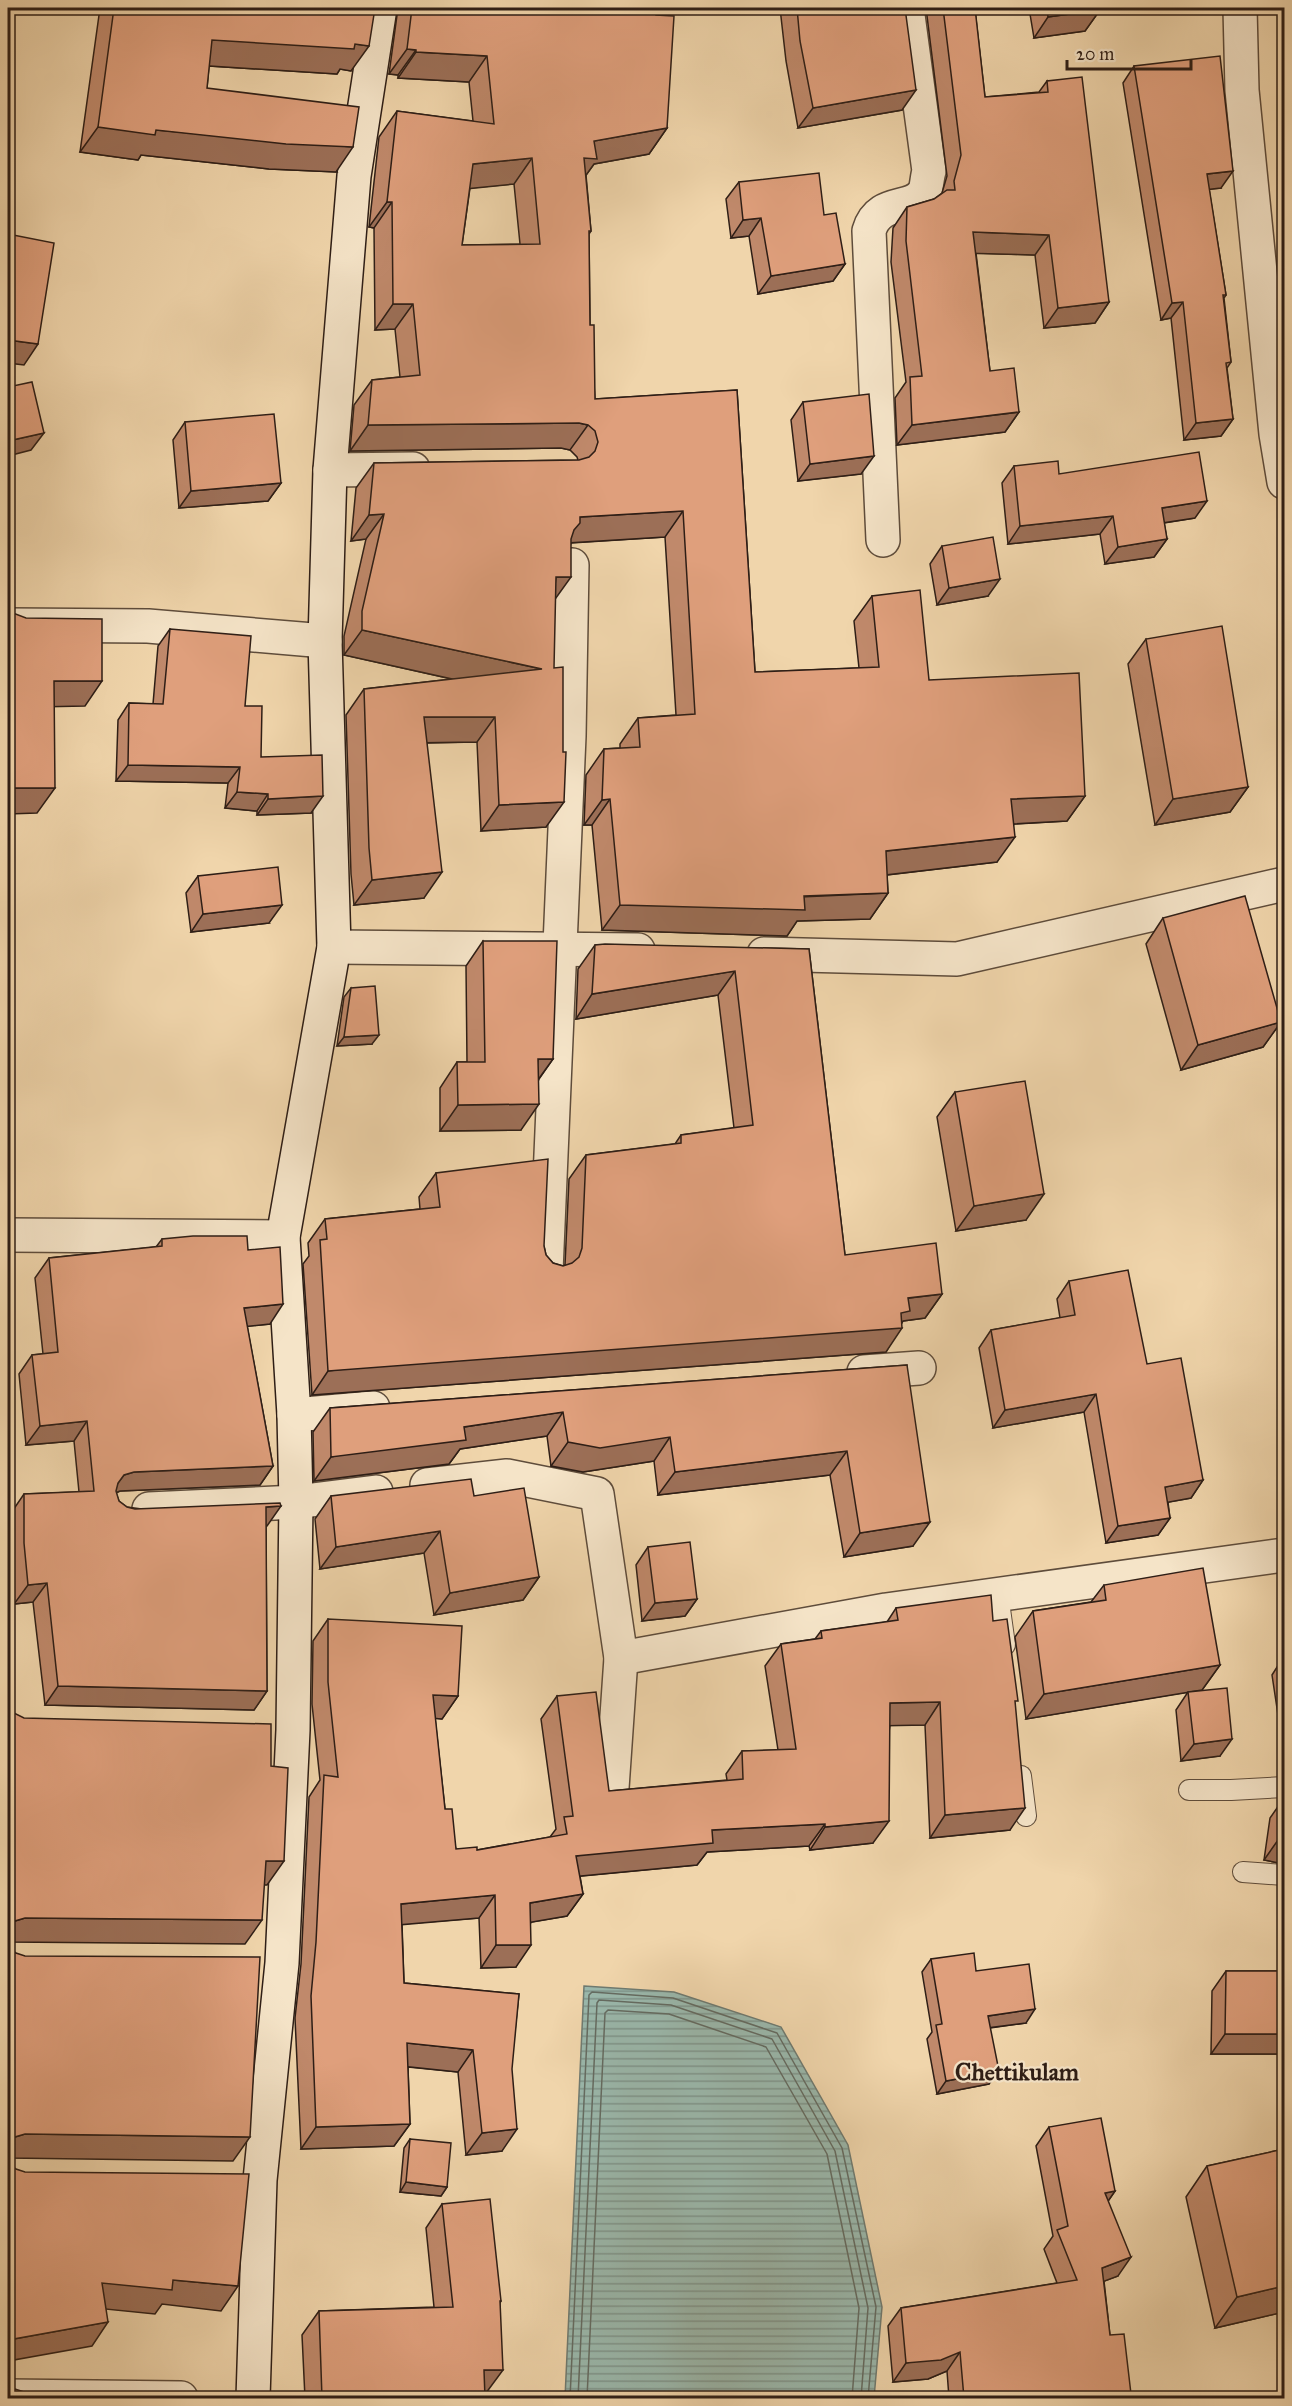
<svg xmlns="http://www.w3.org/2000/svg" width="1292" height="2406" font-family="'IM FELL Great Primer',serif">
<style>
.water{fill:url(#water-rules);stroke:#6f7a70;stroke-width:1.5}
.lines{fill:none;stroke-linecap:round;stroke-linejoin:round}
.shore{stroke:#646b61;stroke-width:1.5}
.lane-casing{stroke:#5e4c3b;stroke-width:22}
.street-casing{stroke:#5e4c3b;stroke-width:36}
.secondary-casing{stroke:#2e1e16;stroke-width:36}
.lane{stroke:#f5e4c8;stroke-width:20}
.street{stroke:#f5e4c8;stroke-width:33}
.secondary{stroke:#f5e4c8;stroke-width:33}
.wall{fill:#c0896b;stroke:#2e1e16;stroke-width:1.5;fill-rule:evenodd}
.shaded-wall{fill:#9c6f57;stroke:#2e1e16;stroke-width:1.5}
.building{fill:#df9f7c;stroke:#2e1e16;stroke-width:1.5;fill-rule:evenodd}
.labels{text-anchor:middle;dominant-baseline:central;stroke-width:4.5;stroke-linejoin:round;paint-order:stroke}
.district-label{font-size:24px;font-weight:bold;fill:#2e1e16;stroke:#f5e4c8}
</style>
<defs>
<pattern id="water-rules" width="6" height="5" patternUnits="userSpaceOnUse" patternTransform="scale(1.5)"><rect width="6" height="5" fill="#9ab8ac"/><path d="M0 2.5h6" fill="none" stroke="#7e958b"/></pattern>
</defs>
<rect width="100%" height="100%" fill="#f0d5ab"/>
<filter id="stains"><feTurbulence type="fractalNoise" baseFrequency=".00333" numOctaves="4"/><feColorMatrix values="0 0 0 0 .2 0 0 0 0 .09 0 0 0 0 .02 0 0 0 .5 -.17"/></filter>
<radialGradient id="worn" r=".72"><stop offset=".6" stop-color="#630" stop-opacity="0"/><stop offset="1" stop-color="#630" stop-opacity=".3"/></radialGradient>
<polygon class="water" points="584,1986 674,1992 781,2027 848,2145 882,2307 874,2398 565,2398"/>
<g class="lines">
<g class="shore">
<polyline points="570,2398 589,1995 592,1992 673,1998 777,2033 842,2148 876,2307 868,2398"/>
<polyline points="578,2398 597,2003 599,2000 671,2005 772,2039 835,2151 868,2308 861,2398"/>
<polyline points="587,2398 605,2013 608,2010 669,2014 766,2047 827,2154 859,2308 852,2398"/>
</g>
<g class="lane-casing">
<g id="lane">
<polyline points="998,1595 1005,1645"/>
<polyline points="1021,1776 1026,1816"/>
<polyline points="1189,1790 1231,1790 1284,1787"/>
<polyline points="1243,1872 1284,1875"/>
</g>
</g>
<g class="street-casing">
<g id="street">
<polyline points="1240,8 1242,90 1276,434 1284,482"/>
<polyline points="330,470 413,469"/>
<path d="M883,540L869,231C879,196 915,213 925,190C927,185 927,177 929,171L907,8"/>
<polyline points="8,625 148,626 325,641"/>
<polyline points="334,947 638,950"/>
<polyline points="764,954 957,959 1284,884"/>
<polyline points="8,1235 283,1237"/>
<polyline points="546,1271 569,736 572,565"/>
<polyline points="864,1372 919,1368"/>
<polyline points="294,1415 373,1408"/>
<polyline points="427,1485 507,1476 597,1494 621,1658 612,1788"/>
<polyline points="149,1509 296,1502 376,1492"/>
<polyline points="621,1658 886,1610 1284,1555"/>
<polyline points="8,2396 181,2398"/>
</g>
</g>
<g class="secondary-casing">
<polyline id="secondary" points="253,2398 260,2180 282,1963 293,1730 296,1502 294,1415 283,1237 334,947 325,641 330,470 354,176 380,8"/>
</g>
<use href="#lane" class="lane"/>
<use href="#street" class="street"/>
<use href="#secondary" class="secondary"/>
</g>
<g class="wall">
<polygon points="100,8 375,8 351,71 340,69 337,74 209,66 207,88 336,172 269,169 141,155 138,160 80,152"/>
<path d="M398,8H656V15L667,128L649,154L594,164L586,175L591,231L589,234L590,325L595,399L737,390L755,672L859,668L854,621L872,596L929,680L1085,796L1067,821L1014,824L997,862L887,875L888,893L870,919L797,921L787,936L602,930L592,825H584L586,775L604,749L620,748V744L638,718L676,715L665,537L571,543L555,598L546,827L481,831L477,742L427,743L424,898L354,905L351,874L346,715L364,689L452,679L344,655V636L366,539L351,541L356,488L374,463L578,460L577,457L570,450L561,448L350,451L354,405L372,380L400,377L395,329L375,330L374,228L369,227L379,137L397,111L473,121L469,82L398,78V75L389,74ZM514,184L520,244L462,245L470,188Z"/>
<polygon points="780,8 905,8 902,110 798,128 786,61"/>
<polygon points="926,8 996,8 975,10 985,97 1039,92 1047,81 1109,302 1095,323 1044,328 1035,255 976,253 990,371 1019,412 1005,432 897,445 895,398 906,382 891,262 893,228 907,207 934,199 942,193 947,176"/>
<polygon points="1029,8 1099,8 1100,10 1085,31 1034,38"/>
<polygon points="1134,66 1221,188 1209,189 1226,295 1224,298 1231,362 1227,368 1233,419 1221,436 1184,440 1171,318 1161,320 1123,83"/>
<polygon points="739,182 824,215 845,264 833,281 758,294 749,236 731,238 726,199"/>
<polygon points="803,402 861,474 798,481 791,420"/>
<polygon points="185,422 281,483 268,501 179,508 173,440"/>
<polygon points="1014,466 1059,474 1195,518 1164,523 1167,539 1154,557 1105,564 1100,534 1008,544 1002,483"/>
<polygon points="942,546 988,596 937,605 930,564"/>
<polygon points="170,629 245,706 261,757 311,813 257,815 257,811 225,808 228,783 116,781 118,720 129,703 153,704 158,646"/>
<polygon points="1146,639 1248,787 1230,812 1155,825 1128,664"/>
<polygon points="198,876 269,923 191,932 186,893"/>
<polygon points="1163,918 1281,1022 1263,1047 1181,1070 1146,944"/>
<polygon points="483,941 553,1059 539,1079 521,1130 440,1131 440,1088 457,1062 467,1062 466,966"/>
<polygon points="595,945 809,949 845,1255 942,1294 925,1318 903,1321 886,1352 312,1395 303,1264 309,1256 308,1243 325,1219 420,1209 419,1197 436,1173 544,1246 546,1255 553,1263 563,1266 565,1265 569,1179 586,1155 675,1144 681,1135 734,1128 718,995 576,1019 578,969"/>
<polygon points="351,988 372,1044 337,1046 344,997"/>
<polygon points="955,1092 1026,1220 956,1231 937,1117"/>
<polygon points="162,1239 248,1250 270,1324 247,1326 273,1466 260,1485 120,1491 116,1493 119,1501 127,1507 267,1526 266,1526 267,1691 254,1710 45,1705 33,1602 14,1604 11,1563 11,1513 24,1494 79,1492 74,1441 26,1445 19,1374 32,1355 43,1354 35,1278 49,1258 156,1247"/>
<polygon points="1069,1281 1147,1364 1203,1480 1191,1498 1168,1502 1170,1518 1158,1535 1106,1543 1084,1412 993,1428 979,1348 991,1330 1060,1318 1057,1299"/>
<polygon points="907,1365 913,1546 844,1557 830,1475 658,1495 654,1461 583,1472 551,1466 547,1436 460,1449 449,1464 314,1481 313,1432 330,1408"/>
<polygon points="331,1496 474,1496 539,1577 523,1600 434,1615 424,1553 320,1569 315,1519"/>
<polygon points="648,1547 697,1599 685,1616 642,1621 636,1565"/>
<polygon points="1104,1585 1220,1665 1202,1690 1192,1692 1220,1756 1181,1761 1176,1710 1188,1692 1026,1719 1015,1637 1033,1611 1091,1602"/>
<polygon points="896,1608 993,1621 1015,1705 1010,1830 930,1838 925,1725 890,1725 873,1843 810,1850 809,1846 707,1852 697,1865 580,1876 583,1894 567,1916 531,1922 516,1967 481,1968 479,1918 402,1924 404,1983 519,1994 502,2151 466,2155 458,2072 408,2067 410,2124 394,2146 301,2149 295,2018 301,1964 309,1797 320,1780 312,1704 313,1641 328,1619 458,1696 442,1719 435,1718 445,1809 456,1849 477,1850 550,1837 556,1829 541,1719 557,1696 609,1791 727,1780 726,1774 742,1751 778,1750 765,1666 781,1644 815,1639 821,1631 887,1622"/>
<polygon points="1284,1656 1284,1755 1272,1675"/>
<polygon points="1284,1798 1284,1864 1264,1860 1270,1818"/>
<polygon points="1284,1881 1284,2054 1211,2054 1212,1991 1226,1971 1280,1971 1281,1887"/>
<polygon points="931,1959 976,1971 1026,2023 990,2028 989,2084 937,2094 927,2039 932,2032 922,1972"/>
<polygon points="1049,2127 1115,2191 1108,2201 1118,2276 1104,2281 1110,2335 1131,2394 1128,2398 949,2398 947,2371 928,2379 893,2382 888,2326 901,2308 1057,2283 1044,2249 1053,2236 1036,2146"/>
<polygon points="410,2139 447,2187 441,2196 400,2192 404,2148"/>
<polygon points="1284,2149 1284,2312 1215,2328 1186,2197 1207,2166"/>
<polygon points="442,2204 501,2301 500,2303 486,2393 485,2393 485,2398 305,2398 302,2335 319,2311 434,2307 426,2228"/>
</g>
<g class="shaded-wall">
<polygon points="963,8 996,8 959,13"/>
<polygon points="1100,10 1085,31 1034,38 1048,17"/>
<polygon points="212,40 355,44 369,46 351,71 340,69 337,74 194,65"/>
<polygon points="407,49 416,50 398,75 389,74"/>
<polygon points="416,52 487,56 469,82 398,78"/>
<polygon points="916,90 902,110 798,128 813,108"/>
<polygon points="98,127 156,130 353,147 336,172 269,169 141,155 138,160 80,152"/>
<polygon points="667,128 649,154 594,164 579,185 566,184 594,141"/>
<polygon points="532,158 514,184 455,190 473,164"/>
<polygon points="1233,171 1221,188 1195,191 1207,174"/>
<polygon points="387,202 392,202 374,228 369,227"/>
<polygon points="761,218 749,236 731,238 743,220"/>
<polygon points="973,232 1049,235 1035,255 959,253"/>
<polygon points="845,264 833,281 758,294 771,276"/>
<polygon points="1109,302 1095,323 1044,328 1058,308"/>
<polygon points="1183,302 1171,318 1161,320 1172,303"/>
<polygon points="393,304 413,304 395,329 375,330"/>
<polygon points="8,340 38,344 24,365 8,363"/>
<polygon points="1019,412 1005,432 897,445 912,425"/>
<polygon points="1233,419 1221,436 1184,440 1196,423"/>
<polygon points="579,423 588,425 570,450 561,448 350,451 368,425"/>
<polygon points="44,433 31,450 8,456 8,441"/>
<polygon points="874,456 861,474 798,481 810,464"/>
<polygon points="281,483 268,501 179,508 191,491"/>
<polygon points="1207,501 1195,518 1149,525 1162,508"/>
<polygon points="683,511 665,537 567,543 580,517"/>
<polygon points="384,514 366,539 351,541 369,515"/>
<polygon points="1113,516 1100,534 1008,544 1020,526"/>
<polygon points="1167,539 1154,557 1105,564 1118,547"/>
<polygon points="556,577 571,577 553,602"/>
<polygon points="1000,579 988,596 937,605 949,588"/>
<polygon points="362,630 542,669 524,695 344,655"/>
<polygon points="54,681 102,681 85,706 36,707"/>
<polygon points="424,717 495,717 477,742 406,743"/>
<polygon points="128,765 240,767 228,783 116,781"/>
<polygon points="1248,787 1230,812 1155,825 1173,799"/>
<polygon points="8,788 55,788 37,813 8,814"/>
<polygon points="237,792 268,794 257,811 225,808"/>
<polygon points="323,796 311,813 257,815 268,799"/>
<polygon points="1085,796 1067,821 993,825 1011,799"/>
<polygon points="610,799 592,825 584,825 602,800"/>
<polygon points="564,802 546,827 481,831 499,805"/>
<polygon points="1015,837 997,862 868,877 886,851"/>
<polygon points="442,872 424,898 354,905 372,880"/>
<polygon points="888,893 870,919 797,921 787,936 602,930 620,905"/>
<polygon points="282,905 269,923 191,932 203,914"/>
<polygon points="735,971 718,995 576,1019 592,994"/>
<polygon points="1281,1022 1263,1047 1181,1070 1198,1045"/>
<polygon points="379,1035 372,1044 337,1046 344,1037"/>
<polygon points="538,1059 553,1059 535,1084"/>
<polygon points="539,1104 521,1130 440,1131 458,1105"/>
<polygon points="1044,1194 1026,1220 956,1231 974,1206"/>
<polygon points="942,1294 925,1318 903,1321 898,1328 902,1328 886,1352 312,1395 328,1371"/>
<polygon points="283,1304 270,1324 231,1328 244,1308"/>
<polygon points="1096,1394 1084,1412 993,1428 1005,1410"/>
<polygon points="563,1412 547,1436 460,1449 449,1464 314,1481 331,1457 464,1427"/>
<polygon points="87,1421 74,1441 26,1445 40,1426"/>
<polygon points="670,1437 654,1461 583,1472 551,1466 568,1442"/>
<polygon points="847,1451 830,1475 658,1495 675,1472"/>
<polygon points="273,1466 260,1485 120,1491 110,1495 118,1483 124,1475 134,1472"/>
<polygon points="1203,1480 1191,1498 1153,1505 1165,1487"/>
<polygon points="281,1506 267,1526 253,1527 266,1507"/>
<polygon points="1170,1518 1158,1535 1106,1543 1118,1526"/>
<polygon points="930,1522 913,1546 844,1557 860,1533"/>
<polygon points="440,1531 424,1553 320,1569 336,1547"/>
<polygon points="539,1577 523,1600 434,1615 450,1593"/>
<polygon points="47,1583 33,1602 14,1604 28,1585"/>
<polygon points="697,1599 685,1616 642,1621 655,1603"/>
<polygon points="1220,1665 1202,1690 1026,1719 1044,1694"/>
<polygon points="58,1686 267,1691 254,1710 45,1705"/>
<polygon points="433,1695 458,1696 442,1719 417,1717"/>
<polygon points="940,1702 925,1725 874,1726 890,1703"/>
<polygon points="1232,1739 1220,1756 1181,1761 1194,1744"/>
<polygon points="1025,1808 1010,1830 930,1838 945,1815"/>
<polygon points="889,1821 873,1843 810,1850 825,1827"/>
<polygon points="825,1824 809,1846 707,1852 697,1865 560,1878 576,1856 712,1830"/>
<polygon points="1278,1840 1284,1841 1284,1864 1264,1860"/>
<polygon points="266,1861 284,1861 267,1885 249,1885"/>
<polygon points="583,1894 567,1916 515,1925 530,1903"/>
<polygon points="495,1895 479,1918 386,1926 401,1904"/>
<polygon points="25,1918 262,1920 245,1944 8,1942 8,1929 15,1921"/>
<polygon points="496,1945 531,1945 516,1967 481,1968"/>
<polygon points="1035,2009 1026,2023 979,2029 988,2016"/>
<polygon points="1225,2034 1284,2034 1284,2054 1211,2054"/>
<polygon points="407,2043 473,2050 458,2072 391,2065"/>
<polygon points="999,2071 989,2084 937,2094 946,2081"/>
<polygon points="410,2124 394,2146 301,2149 316,2127"/>
<polygon points="517,2129 502,2151 466,2155 482,2133"/>
<polygon points="25,2134 250,2137 233,2161 8,2158 8,2145 15,2137"/>
<polygon points="406,2182 447,2187 441,2196 400,2192"/>
<polygon points="1115,2191 1102,2210 1105,2193"/>
<polygon points="1131,2257 1118,2276 1089,2287 1102,2268"/>
<polygon points="173,2280 238,2286 221,2311 162,2304 155,2314 85,2307 102,2283"/>
<polygon points="1284,2286 1284,2312 1215,2328 1237,2297"/>
<polygon points="108,2322 92,2346 8,2361 8,2340"/>
<polygon points="960,2352 947,2371 928,2379 893,2382 906,2363"/>
<polygon points="484,2370 503,2370 486,2393 468,2394"/>
<polygon points="1131,2394 1128,2398 1099,2398 1100,2397"/>
</g>
<g class="building">
<polygon points="114,8 375,8 369,46 355,44 354,49 212,40 207,88 359,107 353,147 286,144 156,130 155,135 98,127"/>
<path d="M412,8H656V15L674,16L667,128L594,141L597,159L584,158L591,231H589L590,325H594L595,399L737,390L755,672L879,667L872,596L920,590L929,680L1079,673L1085,796L1011,799L1015,837L886,851L888,893L804,896L805,910L620,905L610,799L602,800L604,749L640,747L638,718L695,714L683,511L580,517V523L574,530L571,539V577H556L554,668L563,667V752H566L564,802L499,805L495,717H424L442,872L372,880L369,848L364,689L542,669L362,630V611L384,514L369,515L374,463L579,460L589,457L595,451L598,442L595,431L588,425L579,423L368,425L372,380L420,375L413,304H393L392,202H387L397,111L494,124L487,56L416,52V50L407,49ZM532,158L540,244L462,245L473,164Z"/>
<polygon points="797,8 905,8 916,90 813,108 800,41"/>
<polygon points="943,8 975,8 985,97 1048,92 1047,81 1082,77 1109,302 1058,308 1049,235 973,232 990,371 1014,368 1019,412 912,425 910,377 922,376 906,241 907,207 934,199 947,190 955,190 954,181 961,155"/>
<polygon points="1047,8 1099,8 1100,10 1048,17"/>
<polygon points="1220,56 1233,171 1207,174 1226,295 1223,295 1231,362 1226,363 1233,419 1196,423 1183,302 1172,303 1134,66"/>
<polygon points="819,173 824,215 836,213 845,264 771,276 761,218 743,220 739,182"/>
<polygon points="8,234 54,243 38,344 8,340"/>
<polygon points="32,382 44,433 8,441 8,387"/>
<polygon points="869,394 874,456 810,464 803,402"/>
<polygon points="274,414 281,483 191,491 185,422"/>
<polygon points="1199,452 1207,501 1162,508 1167,539 1118,547 1113,516 1020,526 1014,466 1058,461 1059,474"/>
<polygon points="993,537 1000,579 949,588 942,546"/>
<polygon points="8,613 13,613 26,618 102,619 102,681 54,681 55,788 8,788"/>
<polygon points="1222,626 1248,787 1173,799 1146,639"/>
<polygon points="170,629 251,636 245,706 262,706 261,757 322,755 323,796 268,799 268,794 237,792 240,767 128,765 129,703 163,704"/>
<polygon points="278,867 282,905 203,914 198,876"/>
<polygon points="1245,896 1281,1022 1198,1045 1163,918"/>
<polygon points="483,941 557,941 553,1059 538,1059 539,1104 458,1105 457,1062 485,1062"/>
<polygon points="605,944 809,949 845,1255 936,1243 942,1294 908,1298 910,1311 901,1313 902,1328 328,1371 320,1240 327,1239 325,1219 440,1207 436,1173 548,1159 544,1246 546,1255 553,1263 563,1266 572,1263 579,1257 582,1248 586,1155 681,1143 681,1135 753,1125 735,971 592,994 595,945"/>
<polygon points="375,986 379,1035 344,1037 351,988"/>
<polygon points="1025,1081 1044,1194 974,1206 955,1092"/>
<polygon points="193,1236 247,1236 248,1250 280,1247 283,1304 244,1308 273,1466 134,1472 124,1475 118,1483 116,1491 119,1501 127,1507 135,1509 280,1503 281,1506 266,1507 267,1691 58,1686 47,1583 28,1585 24,1543 24,1494 94,1491 87,1421 40,1426 32,1355 58,1352 49,1258 162,1246 162,1239"/>
<polygon points="1128,1270 1147,1364 1181,1358 1203,1480 1165,1487 1170,1518 1118,1526 1096,1394 1005,1410 991,1330 1075,1315 1069,1281"/>
<polygon points="907,1365 930,1522 860,1533 847,1451 675,1472 670,1437 600,1448 568,1442 563,1412 464,1427 466,1440 331,1457 330,1408"/>
<polygon points="471,1479 474,1496 524,1488 539,1577 450,1593 440,1531 336,1547 331,1496"/>
<polygon points="690,1542 697,1599 655,1603 648,1547"/>
<polygon points="1203,1568 1220,1665 1044,1694 1033,1611 1106,1600 1104,1585"/>
<polygon points="991,1595 993,1621 1007,1619 1018,1701 1015,1701 1025,1808 945,1815 940,1702 890,1703 889,1821 825,1827 825,1824 712,1830 713,1843 576,1856 583,1894 530,1903 531,1945 496,1945 495,1895 401,1904 404,1983 519,1994 512,2069 517,2129 482,2133 473,2050 407,2043 410,2124 316,2127 311,1996 316,1942 324,1775 338,1777 328,1682 328,1619 462,1626 458,1696 433,1695 445,1809 452,1809 456,1849 477,1847 477,1850 567,1834 564,1817 573,1816 557,1696 596,1692 609,1791 743,1779 742,1751 796,1749 781,1644 822,1638 821,1631 898,1620 896,1608"/>
<polygon points="1227,1688 1232,1739 1194,1744 1188,1692"/>
<polygon points="8,1712 12,1712 24,1718 271,1724 271,1766 288,1768 284,1861 266,1861 262,1920 25,1918 15,1921 9,1927 8,1932"/>
<polygon points="1284,1798 1284,1841 1278,1840"/>
<polygon points="8,1941 9,1947 16,1953 25,1956 260,1957 250,2137 25,2134 15,2137 9,2144 8,2148"/>
<polygon points="974,1953 976,1971 1029,1964 1035,2009 988,2016 999,2071 946,2081 936,2025 942,2024 931,1959"/>
<polygon points="1226,1971 1284,1971 1284,2034 1225,2034"/>
<polygon points="1101,2118 1115,2191 1105,2193 1131,2257 1102,2268 1110,2335 1124,2334 1131,2394 1100,2397 1100,2398 964,2398 960,2352 941,2360 906,2363 901,2308 1077,2280 1057,2230 1068,2226 1049,2127"/>
<polygon points="410,2139 451,2143 447,2187 406,2182"/>
<polygon points="1284,2149 1284,2286 1237,2297 1207,2166"/>
<polygon points="8,2157 9,2163 16,2169 25,2172 249,2174 238,2286 173,2280 172,2290 102,2283 108,2322 8,2340"/>
<polygon points="490,2199 501,2301 500,2301 503,2370 484,2370 485,2398 322,2398 319,2311 453,2307 442,2204"/>
<polygon points="8,2387 12,2388 24,2392 51,2392 103,2398 8,2398"/>
</g>
<g class="labels">
<g class="district-label">
<text x="1017" y="2072">Chettikulam</text>
</g>
</g>
<rect width="1292" height="2406" fill="none" stroke="#f0d5ab" stroke-width="30"/>
<rect x="9" y="9" width="1274" height="2388" fill="none" stroke="#2e1e16" stroke-width="3"/>
<rect x="15" y="15" width="1262" height="2376" fill="none" stroke="#2e1e16" stroke-width="1.5"/>
<path d="M1067 60v9h124v-9" fill="none" stroke="#2e1e16" stroke-width="3"/>
<text x="1076" y="60" font-size="18" fill="#2e1e16" stroke="#f5e4c8" stroke-width="4.5" paint-order="stroke">20 m</text>
<rect width="100%" height="100%" filter="url(#stains)"/>
<rect width="100%" height="100%" fill="url(#worn)"/>
</svg>
